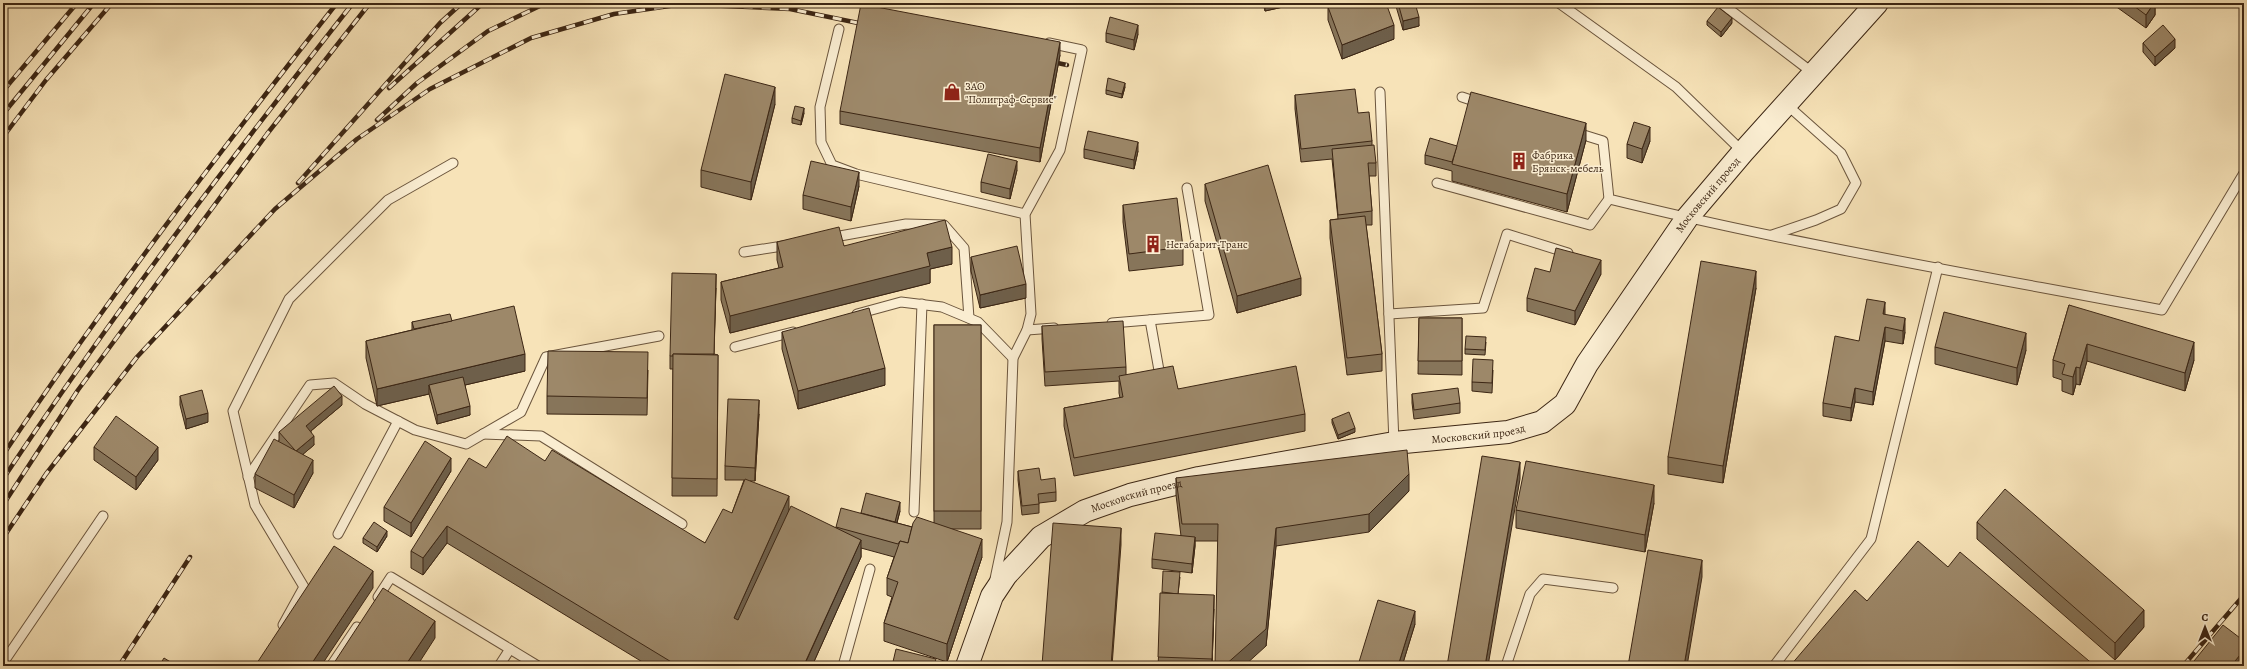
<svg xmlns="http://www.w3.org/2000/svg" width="2247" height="669" font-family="Alegreya,serif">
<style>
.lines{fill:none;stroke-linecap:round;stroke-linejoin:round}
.lane-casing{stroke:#6b553d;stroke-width:11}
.secondary-casing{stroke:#3c2614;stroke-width:24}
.lane{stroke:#faedd1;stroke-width:9}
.secondary{stroke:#faedd1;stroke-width:22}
.rail-casing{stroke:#3c2614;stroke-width:4.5}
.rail{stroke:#faedd1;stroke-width:3;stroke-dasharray:9;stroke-linecap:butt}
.wall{fill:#87755a;stroke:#3c2614}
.shaded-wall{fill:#6e5f4a;stroke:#3c2614}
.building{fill:#9d8869;stroke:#3c2614}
.labels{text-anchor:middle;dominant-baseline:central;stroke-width:3;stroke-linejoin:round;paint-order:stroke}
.poi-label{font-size:11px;fill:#3c2614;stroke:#faedd1;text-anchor:start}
.street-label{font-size:11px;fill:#3c2614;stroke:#faedd1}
</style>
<rect width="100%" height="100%" fill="#f7e3b8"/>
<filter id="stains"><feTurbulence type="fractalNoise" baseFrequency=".005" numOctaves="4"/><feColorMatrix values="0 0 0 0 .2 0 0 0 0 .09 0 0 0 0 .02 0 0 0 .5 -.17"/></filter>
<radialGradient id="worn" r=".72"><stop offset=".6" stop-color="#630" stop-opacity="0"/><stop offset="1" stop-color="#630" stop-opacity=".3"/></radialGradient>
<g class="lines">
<g class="lane-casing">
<g id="lane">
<polyline points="1559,3 1676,87 1743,152"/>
<polyline points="1721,3 1813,73"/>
<polyline points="839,29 820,107 821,142 832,165 856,174 1025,214"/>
<polyline points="1380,92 1394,443"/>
<polyline points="1462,97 1480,103"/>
<path d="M1574,132L1603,141L1609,199C1792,244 1977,275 2162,310L2244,173"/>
<polyline points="1437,183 1590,225 1609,199"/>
<polyline points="1772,235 1816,220 1841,209 1856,183 1841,153 1786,104"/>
<polyline points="829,238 906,224 944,225 964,248 969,318"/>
<polyline points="744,252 789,245"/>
<polyline points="857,314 901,302 942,307 978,322 1013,358"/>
<polyline points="1389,314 1483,308 1507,234 1568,253"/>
<polyline points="1150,320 1160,376"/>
<polyline points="1112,323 1209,315 1187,188"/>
<polyline points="1027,330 1054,328"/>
<polyline points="735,347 793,332"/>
<polyline points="483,434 541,436 682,524"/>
<polyline points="248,477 310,385 334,383 365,404 415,430 466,444 521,412 546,357 659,336"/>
<polyline points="914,512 922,304"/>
<polyline points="338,534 398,421"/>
<polyline points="995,579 1007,522 1013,358 1027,330 1031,314 1025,214 1060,150 1082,50 1049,43"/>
<polyline points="378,597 391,577 538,666"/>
<polyline points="283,625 304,587 255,505 233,411 289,299 388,200 453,163"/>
<polyline points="3,663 103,516"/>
<polyline points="331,666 357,627"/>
<polyline points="499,666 510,649"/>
<polyline points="843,666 870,569"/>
<polyline points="1506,666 1530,594 1543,579 1613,588"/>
<polyline points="1774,666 1871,539 1938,267"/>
</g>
</g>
<g class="secondary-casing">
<g id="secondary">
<path id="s1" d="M967,666L992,596L1006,575L1041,537L1085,511L1130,495L1199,478L1394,443L1508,432L1542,422L1565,404L1587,364L1687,218L1743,152L1877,3"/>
</g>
</g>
<use href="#lane" class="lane"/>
<use href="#secondary" class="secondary"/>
<g class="rail-casing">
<g id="rail">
<polyline points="1048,61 1067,65"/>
<polyline points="389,88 483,3"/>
<polyline points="3,91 77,3"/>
<polyline points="3,114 94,3"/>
<polyline points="377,120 417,83 488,31 546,3"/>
<polyline points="3,137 46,80 112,3"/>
<polyline points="298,183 440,23 462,3"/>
<path d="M3,455C107,299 221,150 337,3"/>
<path d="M3,479C112,315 231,158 353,3"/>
<polyline points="3,505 78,390 267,134 370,3"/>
<polyline points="3,538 46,474 137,357 275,209 357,139 430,89 531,38 614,14 683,4 790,9 868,25"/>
<polyline points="119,666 190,557"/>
<polyline points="2183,666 2244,595"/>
</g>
</g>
<use href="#rail" class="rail"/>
</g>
<g class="wall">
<polygon points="1263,3 1301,3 1265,11"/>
<polygon points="1395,3 1415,3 1419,26 1403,30"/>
<polygon points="2111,3 2155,3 2155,15 2146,28"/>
<polygon points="1328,7 1394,39 1342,59 1328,20"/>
<polygon points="1707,21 1732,23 1721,37 1707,25"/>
<polygon points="1106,33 1138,34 1134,50 1106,42"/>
<polygon points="2143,43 2175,48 2155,66 2143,52"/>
<polygon points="1060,55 1040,162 840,124 840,111"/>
<polygon points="1125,87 1122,98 1106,94 1106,90"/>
<polygon points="1295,95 1358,113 1372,141 1372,145 1376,163 1376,176 1369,176 1372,211 1372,225 1366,225 1382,354 1382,371 1347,375 1330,238 1330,220 1338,219 1332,159 1301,162 1295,109"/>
<polygon points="775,104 751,200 701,187 701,170"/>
<polygon points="804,113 801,125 792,123 792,118"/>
<polygon points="1586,140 1567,212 1452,181 1452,171 1425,164 1425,155 1457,146"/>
<polygon points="1650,141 1642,163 1627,158 1627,144"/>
<polygon points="1084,149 1138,151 1134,169 1084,158"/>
<polygon points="1017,170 1010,199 981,192 981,182"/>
<polygon points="1205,184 1301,295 1237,313 1205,201"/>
<polygon points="859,186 851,221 803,209 803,195"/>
<polygon points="1123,205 1183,247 1183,265 1129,271 1123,222"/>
<polygon points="777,242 844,246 952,264 930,269 930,283 730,333 721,300 721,282 779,268 777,260"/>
<polygon points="971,257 1026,298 980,308 971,271"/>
<polygon points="1550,272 1601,274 1575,325 1527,311 1527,298"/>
<polygon points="716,288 714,354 718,355 717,496 672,496 673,369 670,369 670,356"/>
<polygon points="1756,288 1723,483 1668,474 1668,457"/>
<polygon points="2069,305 2194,360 2185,391 2087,361 2080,385 2076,384 2073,395 2062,391 2062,380 2053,377 2053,360"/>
<polygon points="1885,315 1905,332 1903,344 1885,341 1873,405 1855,402 1851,421 1823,416 1823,403 1859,341"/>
<polygon points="1419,318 1462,318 1462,375 1418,374"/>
<polygon points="452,321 525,371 465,385 470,415 437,424 429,394 377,406 366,358 366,341 412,330 412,322"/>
<polygon points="934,325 981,325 981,529 950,529 982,557 947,662 884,641 884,623 892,597 887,595 887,578 894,557 861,548 861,557 812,666 649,666 447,543 423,575 411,568 411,551 486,468 545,461 705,543 732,513 744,480 725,480 725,466 759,414 755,481 750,481 789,512 836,528 861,513 900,511 897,523 912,527 934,523"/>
<polygon points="1042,326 1126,367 1126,375 1178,389 1305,414 1305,431 1074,476 1064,426 1064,408 1120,398 1119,393 1119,381 1045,386 1042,339"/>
<polygon points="782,332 885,385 798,409 782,349"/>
<polygon points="1486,342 1485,355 1465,354 1465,349"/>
<polygon points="1935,347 2026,350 2017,385 1935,364"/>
<polygon points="648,370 647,415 547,414 547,396"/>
<polygon points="1493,370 1492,393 1472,391 1472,382"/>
<polygon points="1412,394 1460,403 1460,413 1414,419 1412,403"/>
<polygon points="180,396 208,422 186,429 180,405"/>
<polygon points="342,405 311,431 314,445 303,454 313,473 294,508 255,488 255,474 279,441 279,432"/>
<polygon points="1332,419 1355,432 1338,439 1332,423"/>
<polygon points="94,447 158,460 136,490 94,460"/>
<polygon points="451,471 411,537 384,521 384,507"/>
<polygon points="1018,471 1041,480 1056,492 1056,501 1039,503 1039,513 1022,515 1018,480"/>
<polygon points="1176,478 1409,491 1369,532 1276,546 1266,646 1218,541 1195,541 1195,546 1192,573 1152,568 1152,559 1181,536 1176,495"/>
<polygon points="1654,503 1645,552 1516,528 1516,510"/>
<polygon points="1977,522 2144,627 2115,660 1977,539"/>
<polygon points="387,536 377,552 363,543 363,538"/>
<polygon points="1180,577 1178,594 1214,609 1212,666 1158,666 1162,592"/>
<polygon points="1415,624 1402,666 1359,666 1359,662"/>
</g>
<g class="shaded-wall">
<polygon points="1265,3 1301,3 1265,11"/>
<polygon points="2154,3 2155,3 2155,15 2146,28 2146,15"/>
<polygon points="1419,17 1419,26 1403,30 1403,21"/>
<polygon points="1732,18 1732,23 1721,37 1721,32"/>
<polygon points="1138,25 1138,34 1134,50 1134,40"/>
<polygon points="1394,25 1394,39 1342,59 1342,45"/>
<polygon points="2175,39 2175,48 2155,66 2155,57"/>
<polygon points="1060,42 1060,55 1040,162 1040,148"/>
<polygon points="1125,83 1125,87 1122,98 1122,94"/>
<polygon points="775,87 775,104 751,200 751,182"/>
<polygon points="804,108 804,113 801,125 801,121"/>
<polygon points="1586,123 1586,140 1567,212 1567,194"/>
<polygon points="1650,127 1650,141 1642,163 1642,149"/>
<polygon points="1138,142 1138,151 1134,169 1134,160"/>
<polygon points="1017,161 1017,170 1010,199 1010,189"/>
<polygon points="859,172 859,186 851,221 851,207"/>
<polygon points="952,247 952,264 930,269 930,283 730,333 730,316 927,253"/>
<polygon points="1601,260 1601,274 1575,325 1575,311"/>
<polygon points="1756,271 1756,288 1723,483 1723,466"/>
<polygon points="716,274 716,288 713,370 713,357"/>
<polygon points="1301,278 1301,295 1237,313 1237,296"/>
<polygon points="1026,284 1026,298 980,308 980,295"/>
<polygon points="1885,302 1885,315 1883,314"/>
<polygon points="1905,318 1905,332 1903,344 1903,331"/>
<polygon points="1885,327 1885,341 1873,405 1873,392"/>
<polygon points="2026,333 2026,350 2017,385 2017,368"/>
<polygon points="2194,342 2194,360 2185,391 2185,373"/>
<polygon points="2087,344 2087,361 2080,385 2080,368"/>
<polygon points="525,354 525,371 431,393 429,385 429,394 377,406 377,389"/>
<polygon points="2076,367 2076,384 2073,395 2073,377"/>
<polygon points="885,368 885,385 798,409 798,391"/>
<polygon points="1855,388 1855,402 1851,421 1851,408"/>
<polygon points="342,396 342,405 306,435 306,426"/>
<polygon points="759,400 759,414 755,481 755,468"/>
<polygon points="470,406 470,415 437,424 437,415"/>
<polygon points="208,413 208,422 186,429 186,419"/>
<polygon points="1355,428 1355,432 1338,439 1338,435"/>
<polygon points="314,436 314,445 295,461 295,452"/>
<polygon points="158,447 158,460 136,490 136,477"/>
<polygon points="451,458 451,471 411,537 411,523"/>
<polygon points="313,460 313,473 294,508 294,495"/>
<polygon points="1520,462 1520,479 1488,666 1485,666"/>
<polygon points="1409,474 1409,491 1369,532 1369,514"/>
<polygon points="1654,485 1654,503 1645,552 1645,535"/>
<polygon points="789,496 789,513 734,635 734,618"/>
<polygon points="900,502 900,511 894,533 894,524"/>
<polygon points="447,526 447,543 423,575 423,558"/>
<polygon points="1121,528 1121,545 1112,666 1111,666"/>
<polygon points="1276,528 1276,546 1266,646 1244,666 1224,666"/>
<polygon points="387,531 387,536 377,552 377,547"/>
<polygon points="1195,537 1195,546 1192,573 1192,564"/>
<polygon points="982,539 982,557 947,662 947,644"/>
<polygon points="861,540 861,557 812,666 804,666"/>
<polygon points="1702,560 1702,577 1687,666 1684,666"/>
<polygon points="373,571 373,588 321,666 310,666"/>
<polygon points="1214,595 1214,609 1212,666 1212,659"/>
<polygon points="2144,610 2144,627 2115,660 2115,643"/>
<polygon points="1415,611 1415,624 1402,666 1398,666"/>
<polygon points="435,621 435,638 417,666 405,666"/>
<polygon points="2244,650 2244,664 2242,666 2231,666"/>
</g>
<g class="building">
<polygon points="1337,3 1386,3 1394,25 1342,45 1328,7"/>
<polygon points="1398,3 1415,3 1419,17 1403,21"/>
<polygon points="2130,3 2154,3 2146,15"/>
<polygon points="861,4 1060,42 1040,148 840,111"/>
<polygon points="1718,7 1732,18 1721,32 1707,21"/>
<polygon points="1110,17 1138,25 1134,40 1106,33"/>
<polygon points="2163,25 2175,39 2155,57 2143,43"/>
<polygon points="725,74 775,87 751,182 701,170"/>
<polygon points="1108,78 1125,83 1122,94 1106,90"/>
<polygon points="1355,89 1358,113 1369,112 1372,141 1301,149 1295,95"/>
<polygon points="1471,92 1586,123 1567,194 1452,164"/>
<polygon points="795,106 804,108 801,121 792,118"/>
<polygon points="1634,122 1650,127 1642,149 1627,144"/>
<polygon points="1088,131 1138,142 1134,160 1084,149"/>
<polygon points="1430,138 1457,146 1452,162 1425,155"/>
<polygon points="1374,145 1376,163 1368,163 1372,211 1338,215 1332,149"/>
<polygon points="988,154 1017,161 1010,189 981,182"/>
<polygon points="811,161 859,172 851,207 803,195"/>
<polygon points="1268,165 1301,278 1237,296 1205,184"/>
<polygon points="1177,198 1183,247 1129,254 1123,205"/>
<polygon points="1365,216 1382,354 1347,358 1330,220"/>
<polygon points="945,220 952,247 927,253 930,266 730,316 721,282 783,267 777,242 839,227 844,246"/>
<polygon points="1017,246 1026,284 980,295 971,257"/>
<polygon points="1556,248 1601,260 1575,311 1527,298 1535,268 1550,272"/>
<polygon points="1701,261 1756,271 1723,466 1668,457"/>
<polygon points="672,273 716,274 714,354 673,354 673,356 670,356"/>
<polygon points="1867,299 1885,302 1883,314 1905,318 1903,331 1885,327 1873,392 1855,388 1851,408 1823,403 1835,336 1859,341"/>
<polygon points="2069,305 2194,342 2185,373 2087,344 2080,368 2076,367 2073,377 2062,374 2065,364 2053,360"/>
<polygon points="514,306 525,354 377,389 366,341"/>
<polygon points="869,308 885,368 798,391 782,332"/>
<polygon points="1944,312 2026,333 2017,368 1935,347"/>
<polygon points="450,314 452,321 414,329 412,322"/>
<polygon points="1419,318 1462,318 1462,361 1418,361"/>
<polygon points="1123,321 1126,367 1045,372 1042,326"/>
<rect x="934" y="325" width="47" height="186"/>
<polygon points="1466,336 1486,337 1485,350 1465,349"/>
<polygon points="548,351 648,352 647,398 547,396"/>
<polygon points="673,354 718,355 717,479 672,478"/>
<polygon points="1473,359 1493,360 1492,383 1472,382"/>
<polygon points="1173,366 1178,389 1296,366 1305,414 1074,458 1064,408 1123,397 1119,376"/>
<polygon points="463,377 470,406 437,415 429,385"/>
<polygon points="334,386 342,396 306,426 314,436 296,451 294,449 279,432"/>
<polygon points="1458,388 1460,403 1414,410 1412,394"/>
<polygon points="202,390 208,413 186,419 180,396"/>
<polygon points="728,399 759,400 755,468 725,466"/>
<polygon points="1349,412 1355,428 1338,435 1332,419"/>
<polygon points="116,416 158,447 136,477 94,447"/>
<polygon points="507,436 545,461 552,450 705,543 723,509 732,513 745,479 789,496 734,618 738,620 791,506 861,540 804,665 806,666 678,666 447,526 423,558 411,551 469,458 486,468"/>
<polygon points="274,439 313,460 294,495 255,474"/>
<polygon points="425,441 451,458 411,523 384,507"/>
<polygon points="1407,450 1409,474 1369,514 1276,528 1266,629 1224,666 1215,666 1218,524 1182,524 1176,478"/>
<polygon points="1482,456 1520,462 1485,666 1447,666"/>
<polygon points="1526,461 1654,485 1645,535 1516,510"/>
<polygon points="1039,468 1041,480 1055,478 1056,492 1038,494 1039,504 1022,506 1018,471"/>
<polygon points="2005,489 2144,610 2115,643 1977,522"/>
<polygon points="866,493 900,502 895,522 861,513"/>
<polygon points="841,508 912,527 908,543 900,541 898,544 836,527"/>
<polygon points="917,517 982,539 947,644 884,623 898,582 887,578 900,541 908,543 913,523"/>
<polygon points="374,522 387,531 377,547 363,538"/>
<polygon points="1053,523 1121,528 1111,666 1024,666 1024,664 1042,665"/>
<polygon points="1155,533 1195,537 1192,564 1152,559"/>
<polygon points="1918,541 1948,567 1960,552 2095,666 1790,666 1855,590 1867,601"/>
<polygon points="334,546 373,571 310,666 255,666"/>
<polygon points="1648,550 1702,560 1684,666 1628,666"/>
<polygon points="1163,571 1180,572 1178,594 1162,592"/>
<polygon points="383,588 435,621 405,666 332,666"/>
<polygon points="1160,593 1214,595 1212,659 1158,657"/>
<polygon points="1378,600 1415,611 1398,666 1372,666 1359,662"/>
<polygon points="2223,625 2244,641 2244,650 2231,666 2190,666"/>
<polygon points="896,649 936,659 934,666 892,666"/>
<polygon points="164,658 177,666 159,666"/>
</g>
<defs>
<g id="shop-bare" transform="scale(1.38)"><path d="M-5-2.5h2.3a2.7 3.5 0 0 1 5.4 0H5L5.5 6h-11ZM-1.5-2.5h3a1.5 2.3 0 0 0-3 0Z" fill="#8f2418" stroke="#faedd1" stroke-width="2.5" paint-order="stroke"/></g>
<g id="building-bare" transform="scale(1.38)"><path d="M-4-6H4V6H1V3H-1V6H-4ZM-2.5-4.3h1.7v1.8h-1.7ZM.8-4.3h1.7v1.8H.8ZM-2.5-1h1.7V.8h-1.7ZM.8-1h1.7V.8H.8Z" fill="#8f2418" stroke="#faedd1" stroke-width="2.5" paint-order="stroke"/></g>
</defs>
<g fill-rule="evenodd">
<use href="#shop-bare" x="952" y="92"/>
<use href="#building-bare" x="1519" y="161"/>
<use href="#building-bare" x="1153" y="244"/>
</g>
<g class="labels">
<g class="poi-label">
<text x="965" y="86">ЗАО<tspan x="965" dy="13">"Полиграф-Сервис"</tspan></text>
<text x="1532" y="155">Фабрика<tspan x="1532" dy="13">Брянск-мебель</tspan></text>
<text x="1166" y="244">Негабарит-Транс</text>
</g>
<g class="street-label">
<text stroke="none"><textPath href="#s1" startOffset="952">Московский проезд</textPath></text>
<text stroke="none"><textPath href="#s1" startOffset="604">Московский проезд</textPath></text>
<text stroke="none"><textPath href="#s1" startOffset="256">Московский проезд</textPath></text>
</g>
</g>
<rect width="2247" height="669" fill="none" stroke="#f7e3b8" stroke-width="16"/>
<rect x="4" y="4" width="2239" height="661" fill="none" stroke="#3c2614" stroke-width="2"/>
<rect x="8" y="8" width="2231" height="653" fill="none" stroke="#3c2614"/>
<g transform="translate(2205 627)" stroke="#faedd1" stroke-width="3" paint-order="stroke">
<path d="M0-3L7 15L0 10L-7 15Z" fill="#3c2614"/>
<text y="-6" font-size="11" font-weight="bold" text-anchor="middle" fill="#3c2614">С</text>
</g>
<rect width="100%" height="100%" filter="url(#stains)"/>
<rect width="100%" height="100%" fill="url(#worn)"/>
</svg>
